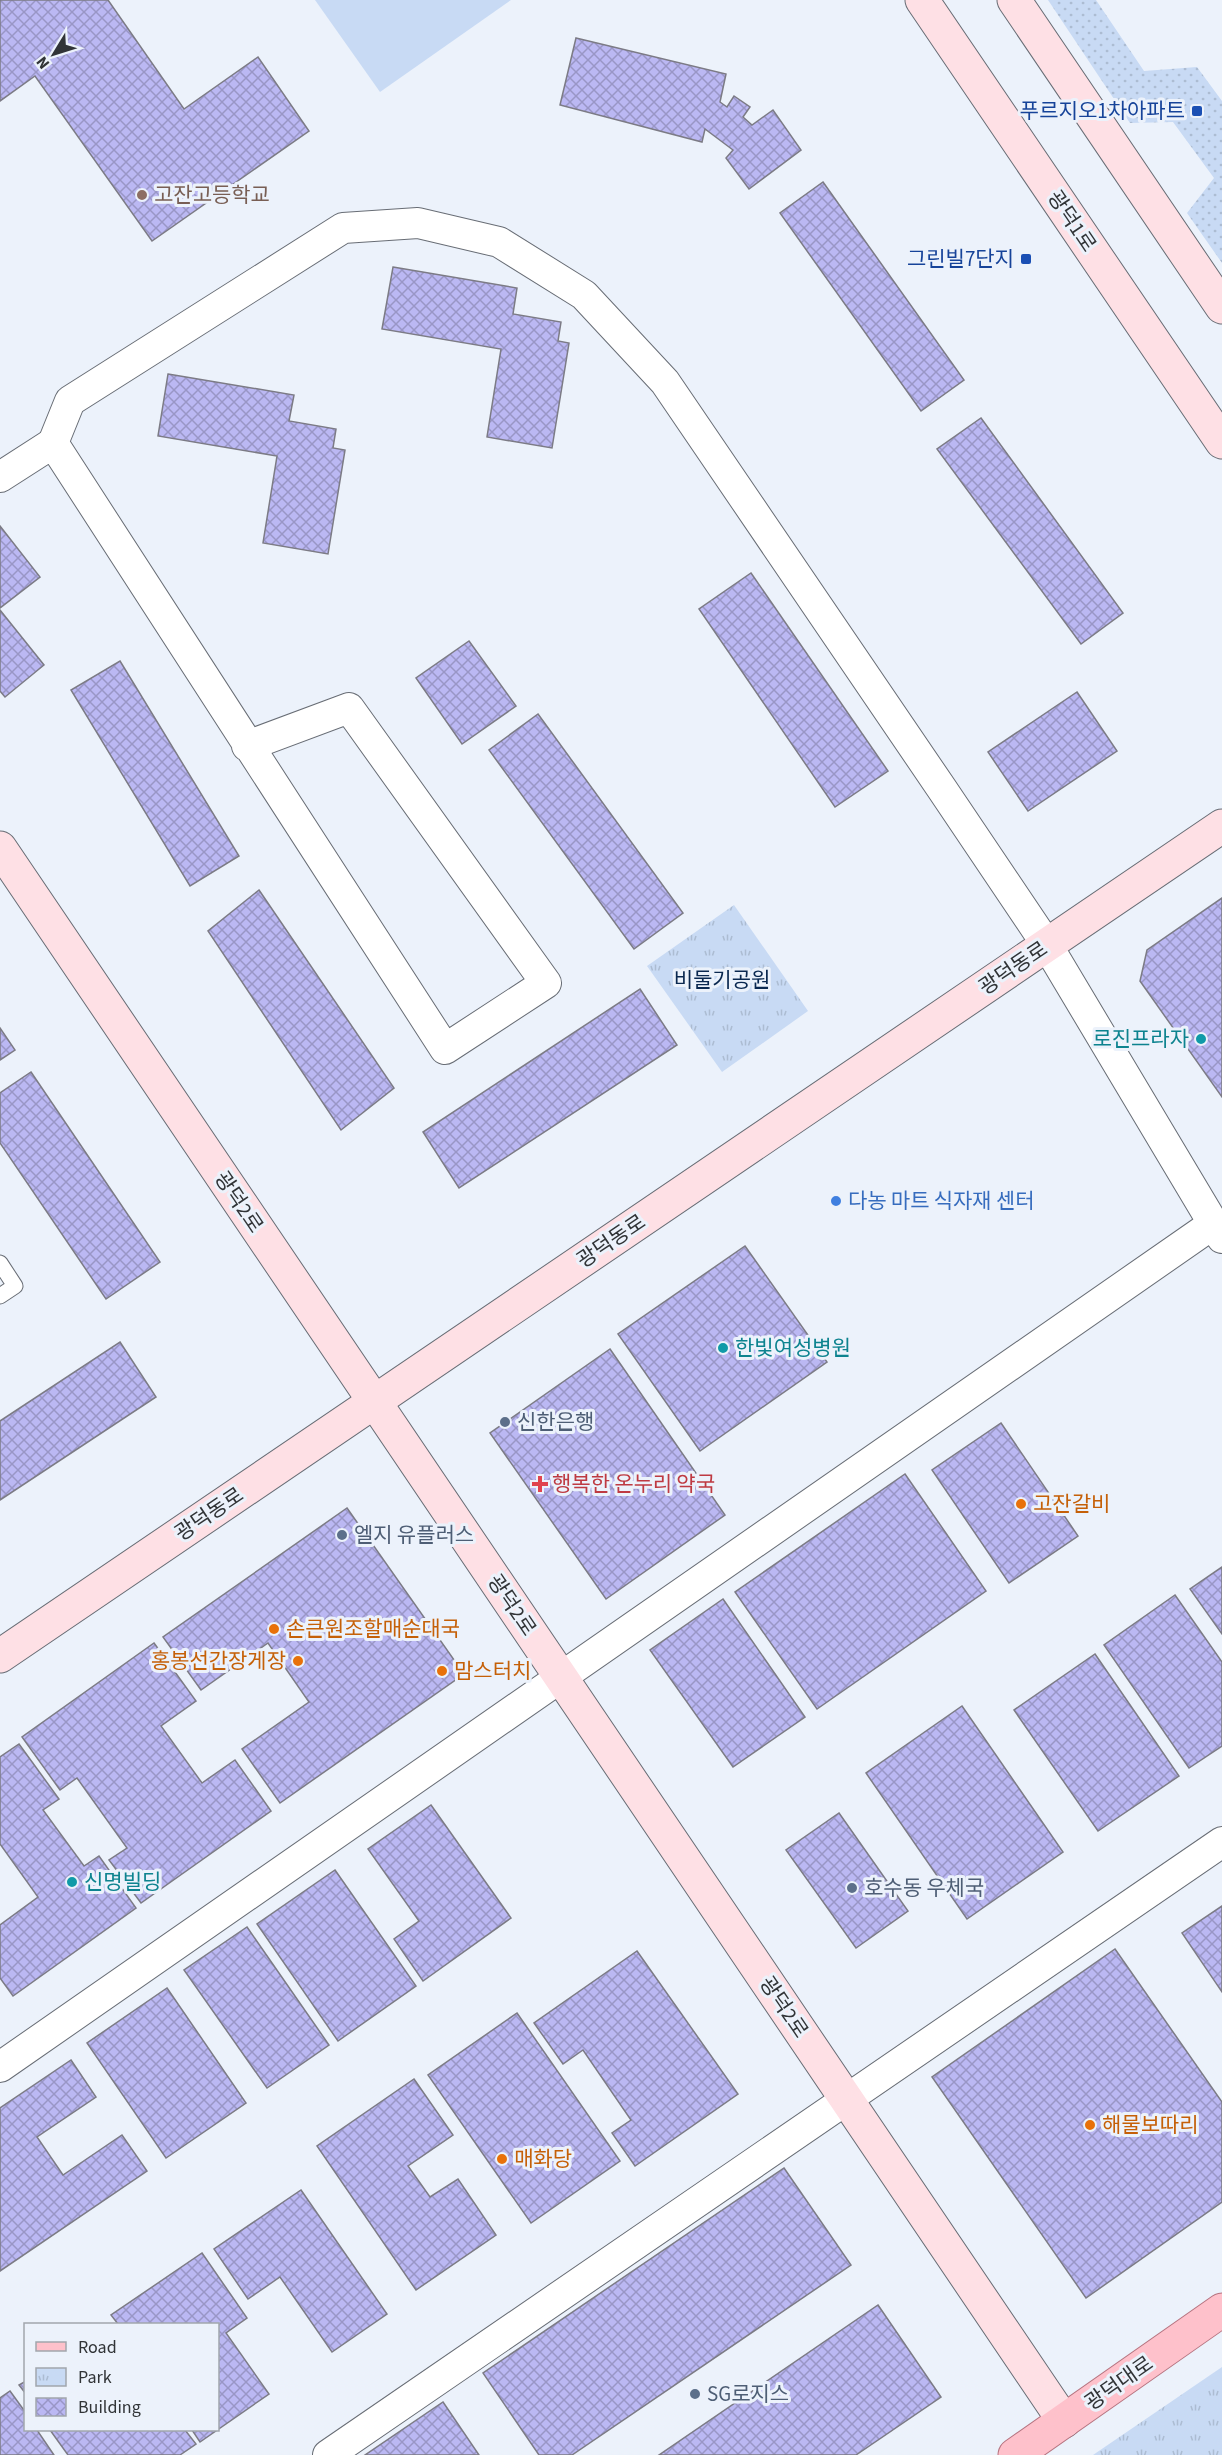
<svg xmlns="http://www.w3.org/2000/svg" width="1222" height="2455" font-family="'Source Sans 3','Noto Sans KR',sans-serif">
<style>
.grass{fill:url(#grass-dots)}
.park{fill:url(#park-tufts)}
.garden{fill:#c8daf4}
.building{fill:url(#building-cross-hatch);stroke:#7c7b85;stroke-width:1.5}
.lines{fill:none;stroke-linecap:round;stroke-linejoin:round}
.lane-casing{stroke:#686d75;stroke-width:17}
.street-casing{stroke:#686d75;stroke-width:32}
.secondary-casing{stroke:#686d75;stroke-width:35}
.primary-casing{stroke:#b67480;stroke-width:35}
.lane{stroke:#fff;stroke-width:15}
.street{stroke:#fff;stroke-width:30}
.secondary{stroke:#fee0e5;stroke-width:33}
.primary{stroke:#fec1cb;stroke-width:33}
.transit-dot{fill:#1a4fb4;stroke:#ecf2fb;stroke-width:2}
.education-dot{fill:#8d6e63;stroke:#ecf2fb;stroke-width:2}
.culture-dot{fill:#0f9aa8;stroke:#ecf2fb;stroke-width:2}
.shop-dot{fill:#3f7fe0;stroke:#ecf2fb;stroke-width:2}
.service-dot{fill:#5c6f8a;stroke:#ecf2fb;stroke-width:2}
.health-dot{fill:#e0444e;stroke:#ecf2fb;stroke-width:2}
.food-dot{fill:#e8710a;stroke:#ecf2fb;stroke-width:2}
.labels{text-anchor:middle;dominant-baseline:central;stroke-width:6;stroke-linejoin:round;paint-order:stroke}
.transit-label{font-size:21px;fill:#164399;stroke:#ecf2fb;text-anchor:end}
.education-label{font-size:21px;fill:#785e54;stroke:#ecf2fb;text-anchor:start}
.street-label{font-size:21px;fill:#313437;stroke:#ecf2fb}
.park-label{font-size:21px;fill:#0a2850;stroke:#ecf2fb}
.culture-label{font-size:21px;fill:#0d838f;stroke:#ecf2fb;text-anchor:start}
.shop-label{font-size:21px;fill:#366cbe;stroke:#ecf2fb;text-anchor:start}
.service-label{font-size:21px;fill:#4e5e75;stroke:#ecf2fb;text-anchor:start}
.health-label{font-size:21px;fill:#be3a42;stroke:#ecf2fb;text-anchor:start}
.food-label{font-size:21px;fill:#c56008;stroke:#ecf2fb;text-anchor:start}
</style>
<defs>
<pattern id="grass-dots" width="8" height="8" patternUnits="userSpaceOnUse" patternTransform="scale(1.5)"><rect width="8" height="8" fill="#c8daf4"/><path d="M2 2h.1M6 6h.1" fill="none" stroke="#acbcd2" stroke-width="1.8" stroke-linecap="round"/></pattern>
<pattern id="park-tufts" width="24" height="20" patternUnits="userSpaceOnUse" patternTransform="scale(1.5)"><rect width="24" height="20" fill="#c8daf4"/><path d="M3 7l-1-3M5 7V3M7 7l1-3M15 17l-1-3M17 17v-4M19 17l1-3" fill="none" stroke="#acbcd2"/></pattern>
<pattern id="building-cross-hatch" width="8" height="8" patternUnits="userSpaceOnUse" patternTransform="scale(1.5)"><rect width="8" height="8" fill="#bbb8f3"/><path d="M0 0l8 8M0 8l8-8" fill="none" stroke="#9996c6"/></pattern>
</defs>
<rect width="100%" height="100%" fill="#ecf2fb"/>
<polygon class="grass" points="1048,0 1096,0 1144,71 1197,67 1222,101 1222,263 1187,213 1214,178 1173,122 1130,123"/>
<g class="park">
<polygon points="734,905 808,1011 722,1072 647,966"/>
<polygon points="1222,2367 1222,2455 1093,2455"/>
</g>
<polygon class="garden" points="315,0 511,0 380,92"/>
<g class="building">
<polygon points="0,0 108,0 184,109 258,57 309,131 152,241 35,76 0,101"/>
<polygon points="576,38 726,74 720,102 727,107 734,96 750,107 743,117 752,125 773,110 801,150 749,189 726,158 733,150 705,129 702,142 560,105"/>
<polygon points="823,182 964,380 921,411 780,213"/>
<polygon points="393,267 517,288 513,314 561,322 558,341 569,343 552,448 487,437 501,349 382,329"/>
<polygon points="168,374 294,395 289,421 336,429 333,448 345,450 328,554 263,543 277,456 158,436"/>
<polygon points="981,418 1123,613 1081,644 937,449"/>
<polygon points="0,526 40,577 0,608"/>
<polygon points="751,573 888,771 835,807 699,609"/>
<polygon points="0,610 44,665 5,697 0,691"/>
<polygon points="469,641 516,706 462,744 416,678"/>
<polygon points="120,661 239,856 190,886 71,690"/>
<polygon points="1077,692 1117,751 1028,811 988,752"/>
<polygon points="538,714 683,913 634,949 489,750"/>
<polygon points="259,890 394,1088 341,1130 208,931"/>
<polygon points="1222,898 1222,1097 1140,981 1147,950"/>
<polygon points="640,989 677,1045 459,1188 423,1132"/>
<polygon points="0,1028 15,1050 0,1060"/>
<polygon points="31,1072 160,1262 106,1299 0,1143 0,1093"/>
<polygon points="745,1246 827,1362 700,1451 618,1334"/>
<polygon points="120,1342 156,1397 0,1500 0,1421"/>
<polygon points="610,1349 725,1515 606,1599 490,1433"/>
<polygon points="1001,1423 1078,1536 1009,1583 932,1470"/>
<polygon points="905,1474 986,1591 817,1709 735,1592"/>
<polygon points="347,1508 464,1674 280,1803 242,1749 309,1702 268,1643 201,1690 163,1637"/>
<polygon points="1222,1567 1222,1634 1190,1589"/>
<polygon points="1175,1595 1222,1662 1222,1746 1189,1768 1104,1645"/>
<polygon points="723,1599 805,1717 733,1767 650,1650"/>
<polygon points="154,1643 196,1701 161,1726 202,1783 235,1760 271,1811 141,1903 109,1860 127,1848 77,1778 60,1790 22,1737"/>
<polygon points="1095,1654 1179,1776 1098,1831 1014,1710"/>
<polygon points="962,1706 1063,1852 967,1919 866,1773"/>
<polygon points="19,1744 59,1799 43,1810 84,1866 99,1856 136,1908 13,1996 0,1978 0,1925 38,1897 0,1844 0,1757"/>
<polygon points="431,1805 511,1918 423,1981 394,1939 419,1921 368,1849"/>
<polygon points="839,1813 908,1911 856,1948 786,1850"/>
<polygon points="335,1870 416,1986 338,2041 257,1924"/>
<polygon points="1222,1906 1222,1992 1182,1933"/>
<polygon points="247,1927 329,2045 267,2088 184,1970"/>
<polygon points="1115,1949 1222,2102 1222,2202 1086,2298 932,2077"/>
<polygon points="637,1951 738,2094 635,2166 612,2133 631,2120 583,2050 563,2064 534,2023"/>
<polygon points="167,1988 246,2103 166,2158 87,2043"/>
<polygon points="517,2013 620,2161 531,2223 428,2075"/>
<polygon points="71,2060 96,2097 37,2137 63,2175 122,2135 147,2171 0,2271 0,2108"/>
<polygon points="414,2079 453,2135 408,2166 430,2197 458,2179 496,2235 416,2290 317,2146"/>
<polygon points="784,2168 851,2265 572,2455 539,2455 483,2373"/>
<polygon points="301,2190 387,2314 332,2352 280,2277 248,2299 214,2249"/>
<polygon points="202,2253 247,2318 226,2333 269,2394 200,2442 192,2430 218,2430 218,2324 118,2324 111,2315"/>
<polygon points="878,2305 941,2397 856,2455 659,2455"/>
<polygon points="26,2381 26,2394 19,2385"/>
<polygon points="10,2391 26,2413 26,2430 37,2430 54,2455 0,2455 0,2398"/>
<polygon points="443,2402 479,2455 365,2455"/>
<polygon points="50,2430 185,2430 196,2444 180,2455 68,2455"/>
</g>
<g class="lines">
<g class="lane-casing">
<polyline id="lane" points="0,1263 15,1286 0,1296"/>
</g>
<g class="street-casing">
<g id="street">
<polyline points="53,443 70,401 343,228 418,223 499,242 584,295 665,382 942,789 1047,945 1222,1238"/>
<polyline points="0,477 53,443 445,1049 546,983 349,708 247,746"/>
<polyline points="0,2067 1213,1224"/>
<polyline points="328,2455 1222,1842"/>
</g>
</g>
<g class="secondary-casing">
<g id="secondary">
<polyline points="922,0 1222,442"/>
<polyline points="1014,0 1222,307"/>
<polyline points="0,848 1064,2421"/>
<polyline points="0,1656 1222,826"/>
</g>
</g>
<g class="primary-casing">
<polyline id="primary" points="1015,2455 1222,2310"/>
</g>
<use href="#lane" class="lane"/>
<use href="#street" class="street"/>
<use href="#secondary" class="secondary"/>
<use href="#primary" class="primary"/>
</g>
<g class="transit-dot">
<rect x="1191" y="105" width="12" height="12" rx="3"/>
<rect x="1020" y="253" width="12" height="12" rx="3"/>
</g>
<circle class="education-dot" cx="142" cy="195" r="6"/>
<g class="culture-dot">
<circle cx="1201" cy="1039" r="6"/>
<circle cx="723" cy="1348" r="6"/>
<circle cx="72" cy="1882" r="6"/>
</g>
<circle class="shop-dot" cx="836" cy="1201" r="6"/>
<g class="service-dot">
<circle cx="505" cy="1422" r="6"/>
<circle cx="342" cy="1535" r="6"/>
<circle cx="852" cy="1888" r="6"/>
<circle cx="695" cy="2394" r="6"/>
</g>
<path class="health-dot" d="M537 1475h6v6h6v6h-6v6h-6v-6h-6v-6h6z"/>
<g class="food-dot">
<circle cx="1021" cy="1504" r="6"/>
<circle cx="274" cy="1629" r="6"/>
<circle cx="298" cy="1661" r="6"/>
<circle cx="442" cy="1671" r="6"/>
<circle cx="1090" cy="2125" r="6"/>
<circle cx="502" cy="2159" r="6"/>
</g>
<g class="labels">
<g class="transit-label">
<text x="1185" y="111">푸르지오1차아파트</text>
<text x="1014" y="259">그린빌7단지</text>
</g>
<g class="education-label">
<text x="154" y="195">고잔고등학교</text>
</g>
<g class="street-label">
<text transform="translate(1072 221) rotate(56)">광덕1로</text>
<text transform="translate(1013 968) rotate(-34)">광덕동로</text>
<text transform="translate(239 1202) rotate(56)">광덕2로</text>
<text transform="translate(611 1241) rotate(-34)">광덕동로</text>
<text transform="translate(209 1514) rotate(-34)">광덕동로</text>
<text transform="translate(512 1605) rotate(56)">광덕2로</text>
<text transform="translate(784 2007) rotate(56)">광덕2로</text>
<text transform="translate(1119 2383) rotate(-35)">광덕대로</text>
</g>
<g class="park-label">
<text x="722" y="980">비둘기공원</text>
</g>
<g class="culture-label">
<text x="1189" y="1039" text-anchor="end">로진프라자</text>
<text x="735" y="1348">한빛여성병원</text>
<text x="84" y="1882">신명빌딩</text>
</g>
<g class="shop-label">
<text x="848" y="1201">다농 마트 식자재 센터</text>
</g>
<g class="service-label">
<text x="517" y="1422">신한은행</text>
<text x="354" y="1535">엘지 유플러스</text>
<text x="864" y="1888">호수동 우체국</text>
<text x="707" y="2394">SG로지스</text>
</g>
<g class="health-label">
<text x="552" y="1484">행복한 온누리 약국</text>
</g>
<g class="food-label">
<text x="1033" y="1504">고잔갈비</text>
<text x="286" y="1629">손큰원조할매순대국</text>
<text x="286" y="1661" text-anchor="end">홍봉선간장게장</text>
<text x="454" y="1671">맘스터치</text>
<text x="1102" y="2125">해물보따리</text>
<text x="514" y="2159">매화당</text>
</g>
</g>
<rect x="24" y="2323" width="195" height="108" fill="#ecf2fb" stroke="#a1a6ad" stroke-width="1.5"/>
<rect x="36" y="2342" width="30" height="9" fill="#fec1cb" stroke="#a1a6ad" stroke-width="1.5"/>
<text x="78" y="2353" font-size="18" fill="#313437">Road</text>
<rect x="36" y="2368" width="30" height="18" fill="url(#park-tufts)" stroke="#a1a6ad" stroke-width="1.5"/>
<text x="78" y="2383" font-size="18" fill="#313437">Park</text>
<rect x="36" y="2398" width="30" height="18" fill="url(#building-cross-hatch)" stroke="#a1a6ad" stroke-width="1.5"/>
<text x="78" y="2413" font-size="18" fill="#313437">Building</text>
<g transform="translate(54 54) rotate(232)" stroke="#ecf2fb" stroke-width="4.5" paint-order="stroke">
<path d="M0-4.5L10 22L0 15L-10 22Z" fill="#313437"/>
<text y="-9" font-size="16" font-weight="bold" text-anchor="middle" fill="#313437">N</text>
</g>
</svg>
